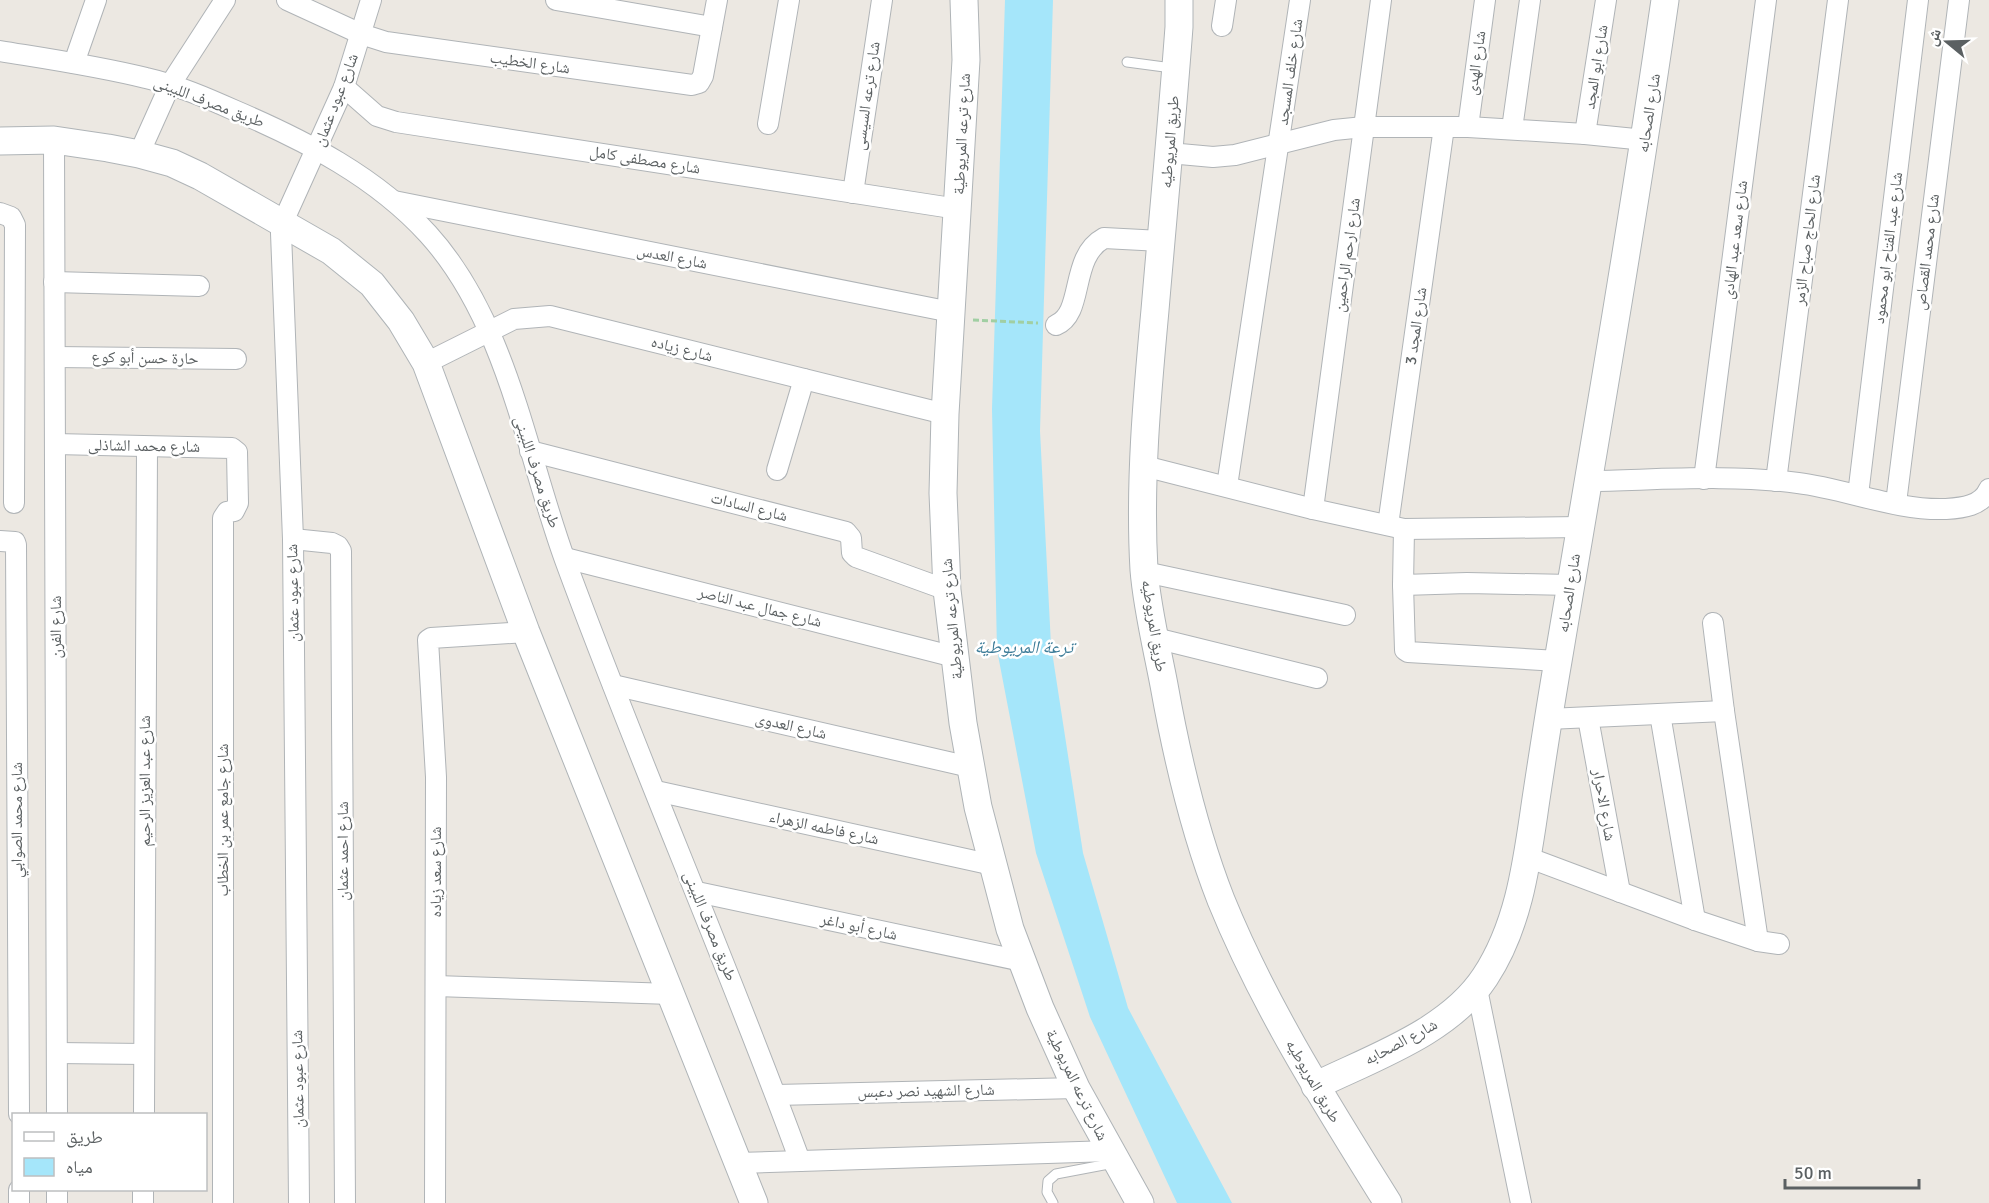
<svg xmlns="http://www.w3.org/2000/svg" width="1989" height="1203" font-family="Signika,'Noto Naskh Arabic',sans-serif">
<style>
.water{fill:#a5e6fa}
.lines{fill:none;stroke-linecap:round;stroke-linejoin:round}
.lane-casing{stroke:#b0b4b7;stroke-width:11}
.street-casing{stroke:#b0b4b7;stroke-width:22}
.secondary-casing{stroke:#afb4b7;stroke-width:29}
.path{stroke:#a1cfa3;stroke-width:3;stroke-dasharray:6 3;stroke-linecap:butt}
.lane{stroke:#fff;stroke-width:9}
.street{stroke:#fff;stroke-width:20}
.secondary{stroke:#fff;stroke-width:27}
.labels{text-anchor:middle;dominant-baseline:central;stroke-width:5;stroke-linejoin:round;paint-order:stroke}
.street-label{font-size:16px;fill:#5b6062;stroke:#fff}
.water-label{font-size:18px;font-style:italic;fill:#3e7d99;stroke:#fff}
</style>
<rect width="100%" height="100%" fill="#ece8e2"/>
<polygon class="water" points="1005,0 1053,0 1040,431 1051,645 1083,853 1128,1008 1232,1203 1177,1203 1090,1017 1036,853 997,650 992,409"/>
<g class="lines">
<g class="lane-casing">
<g id="lane">
<polyline points="1127,62 1172,68"/>
<polyline points="1053,1203 1047,1192 1048,1181 1056,1174 1114,1163"/>
</g>
</g>
<g class="street-casing">
<g id="street">
<polyline points="287,0 361,34 386,42 692,85 699,83 703,76 717,0"/>
<polyline points="556,0 712,27"/>
<polyline points="1222,26 1226,0"/>
<path d="M0,51C49,59 98,66 146,78C177,85 207,98 236,111C306,141 376,177 428,234C507,321 526,453 565,560C639,762 726,959 800,1161"/>
<polyline points="74,63 96,0"/>
<polyline points="344,87 377,116 396,122 958,209"/>
<polyline points="768,124 789,0"/>
<polyline points="1468,127 1485,0"/>
<polyline points="1512,129 1530,0"/>
<polyline points="1585,134 1606,0"/>
<polyline points="54,140 57,1114"/>
<polyline points="1169,153 1213,157 1235,155 1334,130 1364,127 1468,127 1585,134 1645,140"/>
<polyline points="139,154 170,85 225,0"/>
<polyline points="853,193 882,0"/>
<polyline points="394,201 951,312"/>
<polyline points="0,213 11,217 15,225 14,503"/>
<polyline points="54,282 199,286"/>
<path d="M1056,325C1085,313 1069,257 1104,238L1161,241"/>
<polyline points="55,357 236,359"/>
<polyline points="426,363 514,319 550,316 945,414"/>
<polyline points="55,444 232,448 237,452 238,503 234,511 227,512 223,518 223,1203"/>
<polyline points="530,451 846,532 851,538 852,553 856,557 947,590"/>
<polyline points="1144,466 1313,509 1404,529 1580,527"/>
<polyline points="777,470 804,379"/>
<polyline points="1704,479 1766,0"/>
<path d="M1588,481C1657,480 1729,474 1798,483C1847,489 1896,511 1946,509C1962,508 1982,506 1989,489"/>
<polyline points="1776,481 1838,0"/>
<polyline points="1227,486 1300,0"/>
<polyline points="1858,495 1918,0"/>
<polyline points="1896,503 1959,0"/>
<polyline points="1313,509 1381,0"/>
<polyline points="1388,525 1444,127"/>
<polyline points="1404,529 1403,585 1467,583 1571,585"/>
<polyline points="293,539 332,543 338,546 341,551 345,1203"/>
<polyline points="0,541 15,542 16,545 19,1114"/>
<polyline points="565,558 955,657"/>
<polyline points="1145,572 1345,615"/>
<polyline points="1403,585 1405,650 1408,652 1558,661"/>
<polyline points="1713,623 1724,711 1758,941"/>
<polyline points="1155,638 1317,678"/>
<polyline points="613,685 970,767"/>
<polyline points="1660,714 1695,920"/>
<polyline points="1588,718 1620,892"/>
<polyline points="1548,719 1724,711"/>
<polyline points="656,791 993,865"/>
<polyline points="1527,857 1695,920 1758,941 1779,944"/>
<polyline points="697,892 1022,961"/>
<polyline points="436,986 671,994"/>
<polyline points="1477,989 1521,1203"/>
<polyline points="57,1053 144,1054"/>
<polyline points="776,1095 1076,1088"/>
<polyline points="144,1114 147,447"/>
<polyline points="738,1163 1111,1151"/>
<polyline points="19,1190 19,1203"/>
<polyline points="57,1203 57,1190"/>
<polyline points="143,1203 143,1190"/>
<polyline points="299,1203 293,539 281,233 283,222 344,87 371,0"/>
<polyline points="435,1203 436,777 428,640 431,638 526,632"/>
</g>
</g>
<g class="secondary-casing">
<g id="secondary">
<polyline points="964,0 966,60 945,414 943,493 947,590 963,723 978,807 1010,929 1040,1008 1076,1088 1140,1203"/>
<path d="M1179,0V27C1172,121 1163,216 1155,310C1147,396 1139,483 1144,570C1147,608 1157,648 1164,685C1177,758 1194,831 1221,900C1265,1008 1327,1105 1388,1203"/>
<polyline points="0,141 54,140 108,148 139,154 172,163 200,176 331,251 372,284 401,321 426,363 526,632 754,1203"/>
<path d="M1315,1086C1372,1058 1449,1032 1485,977C1520,924 1527,860 1536,799C1543,753 1550,707 1558,661C1595,441 1633,221 1665,0"/>
</g>
</g>
<polyline class="path" points="973,320 1038,323"/>
<use href="#lane" class="lane"/>
<use href="#street" class="street"/>
<use href="#secondary" class="secondary"/>
</g>
<g class="labels">
<g class="street-label">
<text transform="translate(530 63) rotate(8)">شارع الخطيب</text>
<text transform="translate(1476 63) rotate(-82)">شارع الهدى</text>
<text transform="translate(1596 67) rotate(-81)">شارع ابو المجد</text>
<text transform="translate(1290 72) rotate(-82)">شارع خلف المسجد</text>
<text transform="translate(867 96) rotate(-82)">شارع ترعه السيسى</text>
<text transform="translate(336 100) rotate(-69)">شارع عبود عثمان</text>
<text transform="translate(209 102) rotate(21)">طريق مصرف اللبينى</text>
<text transform="translate(1649 113) rotate(-81)">شارع الصحابه</text>
<text transform="translate(962 134) rotate(-87)">شارع ترعه المريوطية</text>
<text transform="translate(1170 142) rotate(-85)">طريق المريوطيه</text>
<text transform="translate(645 160) rotate(9)">شارع مصطفى كامل</text>
<text transform="translate(1735 240) rotate(-83)">شارع سعد عبد الهادى</text>
<text transform="translate(1807 240) rotate(-83)">شارع الحاج صباح الزمر</text>
<text transform="translate(1888 248) rotate(-83)">شارع عبد الفتاح ابو محمود</text>
<text transform="translate(1927 252) rotate(-83)">شارع محمد القصاص</text>
<text transform="translate(1347 255) rotate(-82)">شارع ارحم الراحمين</text>
<text transform="translate(672 257) rotate(11)">شارع العدس</text>
<text transform="translate(1416 326) rotate(-82)">شارع المجد 3</text>
<text transform="translate(682 349) rotate(14)">شارع زياده</text>
<text transform="translate(145 358) rotate(1)">حارة حسن أبو كوع</text>
<text transform="translate(144 446) rotate(1)">شارع محمد الشاذلى</text>
<text transform="translate(537 472) rotate(72)">طريق مصرف اللبينى</text>
<text transform="translate(749 507) rotate(14)">شارع السادات</text>
<text transform="translate(293 593) rotate(-91)">شارع عبود عثمان</text>
<text transform="translate(1569 593) rotate(-81)">شارع الصحابه</text>
<text transform="translate(760 607) rotate(14)">شارع جمال عبد الناصر</text>
<text transform="translate(952 619) rotate(-95)">شارع ترعه المريوطية</text>
<text transform="translate(1154 626) rotate(81)">طريق المريوطيه</text>
<text transform="translate(56 627) rotate(-90)">شارع الفرن</text>
<text transform="translate(791 726) rotate(13)">شارع العدوى</text>
<text transform="translate(145 781) rotate(-90)">شارع عبد العزيز الرحيم</text>
<text transform="translate(1604 805) rotate(80)">شارع الاحرار</text>
<text transform="translate(17 820) rotate(-90)">شارع محمد الصوابي</text>
<text transform="translate(223 820) rotate(-90)">شارع جامع عمر بن الخطاب</text>
<text transform="translate(824 828) rotate(12)">شارع فاطمه الزهراء</text>
<text transform="translate(343 851) rotate(-90)">شارع احمد عثمان</text>
<text transform="translate(436 872) rotate(-90)">شارع سعد زياده</text>
<text transform="translate(710 926) rotate(68)">طريق مصرف اللبينى</text>
<text transform="translate(859 927) rotate(12)">شارع أبو داغر</text>
<text transform="translate(1401 1042) rotate(-28)">شارع الصحابه</text>
<text transform="translate(298 1079) rotate(-91)">شارع عبود عثمان</text>
<text transform="translate(1313 1081) rotate(60)">طريق المريوطيه</text>
<text transform="translate(1077 1085) rotate(64)">شارع ترعه المريوطية</text>
<text transform="translate(926 1091) rotate(-1)">شارع الشهيد نصر دعبس</text>
</g>
<g class="water-label">
<text x="1024" y="647">ترعة المريوطية</text>
</g>
</g>
<rect x="12" y="1113" width="195" height="78" fill="#ffffff" stroke="#bdbfc0" stroke-width="1.5"/>
<rect x="24" y="1132" width="30" height="9" fill="#ffffff" stroke="#bdbfc0" stroke-width="1.5"/>
<text x="66" y="1143" font-size="18" fill="#5b6062">طريق</text>
<rect x="24" y="1158" width="30" height="18" fill="#a5e6fa" stroke="#bdbfc0" stroke-width="1.5"/>
<text x="66" y="1173" font-size="18" fill="#5b6062">مياه</text>
<g transform="translate(1947 42) rotate(289)" stroke="#ffffff" stroke-width="4.5" paint-order="stroke">
<path d="M0-4.5L10 22L0 15L-10 22Z" fill="#5b6062"/>
<text y="-9" font-size="16" font-weight="bold" text-anchor="middle" fill="#5b6062">ش</text>
</g>
<path d="M1785 1179v9h134v-9" fill="none" stroke="#5b6062" stroke-width="3"/>
<text x="1794" y="1179" font-size="18" fill="#5b6062" stroke="#ffffff" stroke-width="4.5" paint-order="stroke">50 m</text>
</svg>
